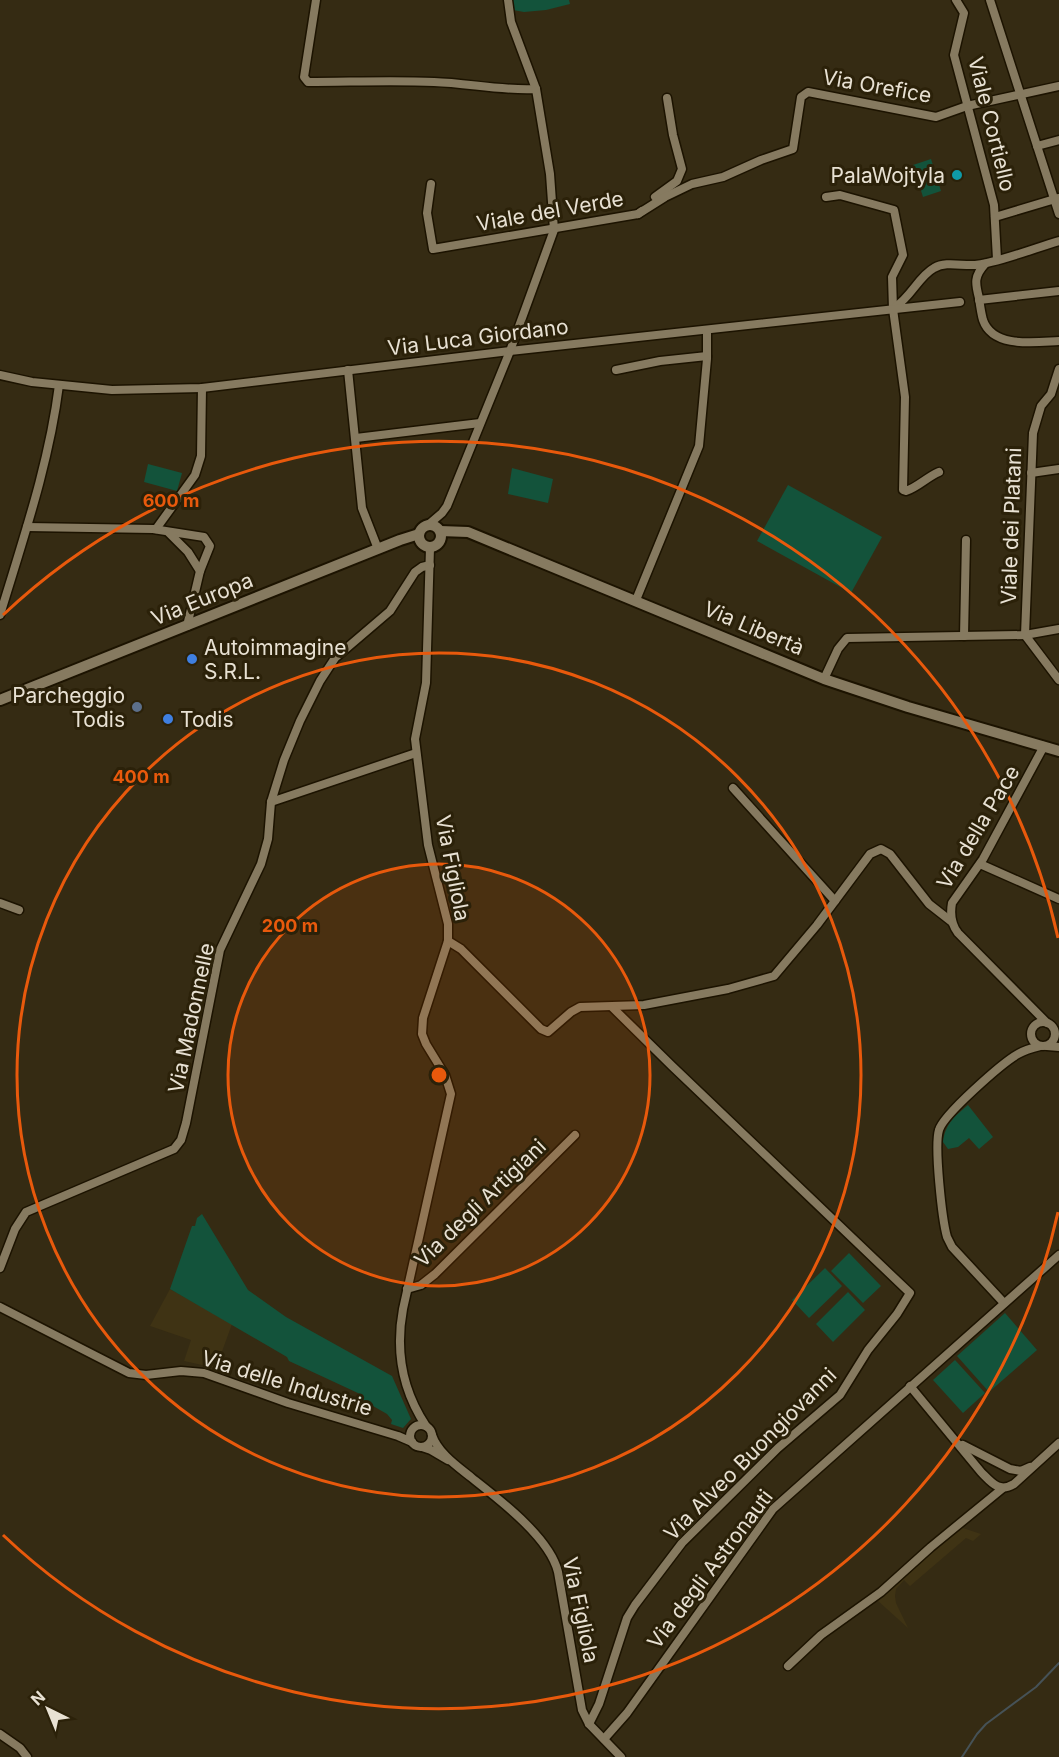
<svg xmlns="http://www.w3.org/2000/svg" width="1059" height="1757" font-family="Inter,sans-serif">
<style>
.built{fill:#3f3314}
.green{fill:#13533b}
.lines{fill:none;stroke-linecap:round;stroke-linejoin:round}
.stream{stroke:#465257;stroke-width:2}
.minor-casing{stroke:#1c1300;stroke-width:11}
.tertiary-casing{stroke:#1c1300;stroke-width:14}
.minor{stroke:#867a60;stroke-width:8}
.tertiary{stroke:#867a60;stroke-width:10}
.ring{fill:none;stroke:#e8590c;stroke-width:3}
.culture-dot{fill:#0f9aa8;stroke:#2b2109;stroke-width:2}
.shop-dot{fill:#3f7fe0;stroke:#2b2109;stroke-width:2}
.service-dot{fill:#5c6f8a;stroke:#2b2109;stroke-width:2}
.labels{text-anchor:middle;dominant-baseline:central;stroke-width:6;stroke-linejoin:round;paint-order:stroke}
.street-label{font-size:21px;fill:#e8e1d3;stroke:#2b2109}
.poi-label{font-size:21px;fill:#e8e1d3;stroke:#2b2109;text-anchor:end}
.centre{fill:#e8590c;stroke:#2b2109;stroke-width:3}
.ring-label{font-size:18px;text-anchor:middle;font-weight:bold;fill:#e8590c;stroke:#2b2109;stroke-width:6;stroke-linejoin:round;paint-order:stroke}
</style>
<rect width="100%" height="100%" fill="#352b13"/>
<g class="built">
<polygon points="170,1289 232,1324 216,1368 184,1361 191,1340 150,1326"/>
<polygon points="960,1527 981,1534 973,1541 966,1538 910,1586 904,1580 896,1589 895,1596 896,1603 908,1628 877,1600"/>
</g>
<g class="green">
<polygon points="512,0 569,0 570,4 546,10 524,12 513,10"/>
<polygon points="931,159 941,191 923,197 913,165"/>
<polygon points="148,464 182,473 177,491 144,482"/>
<polygon points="512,468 553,479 548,503 508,494"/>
<polygon points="788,485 882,537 851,593 757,541"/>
<path d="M968,1105L993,1137L979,1149L969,1138L958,1147L948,1149L943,1142C945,1124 955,1116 968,1105Z"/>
<polygon points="202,1214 248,1290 286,1317 392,1376 411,1419 403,1428 391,1424 392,1420 387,1414 359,1398 360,1394 289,1361 287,1357 170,1289 192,1226 195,1226 197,1218"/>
<polygon points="849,1253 881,1286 863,1303 831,1271"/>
<polygon points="825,1268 842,1286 809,1318 792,1300"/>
<polygon points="848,1292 865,1310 833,1342 816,1324"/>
<polygon points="1005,1313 1037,1350 989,1392 957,1356"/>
<polygon points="955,1360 985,1393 963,1413 933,1380"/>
</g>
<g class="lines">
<polyline class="stream" points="962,1757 977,1734 986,1724 1036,1687 1059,1663"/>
<g class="minor-casing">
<g id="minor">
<path d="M316,0L304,77L308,82C350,82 392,80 434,82C468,83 501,91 536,89"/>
<polyline points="956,0 964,13 954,55 994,205 997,259"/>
<polyline points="990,0 1059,214"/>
<polyline points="1037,146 1059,140"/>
<polyline points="431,184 427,213 433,249 638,214 642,211"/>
<polyline points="655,197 677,181 682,169 673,135 667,98"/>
<path d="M826,197L840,195L894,210L903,255L892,277L893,309L905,397L903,490L906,491C918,487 927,477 939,472"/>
<polyline points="638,214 665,197 692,184 723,177 761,160 793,149 801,97 808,92 936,117 967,106 1059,86"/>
<polyline points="995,217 1058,198"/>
<path d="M985,264C974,276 975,283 979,298C980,305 981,313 983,320C993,349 1036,342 1059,341"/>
<polyline points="979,300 1059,291"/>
<path d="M895,307C911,297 919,276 934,268C946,261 961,266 975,265C997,263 1035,248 1059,241"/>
<polyline points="1059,369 1051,394 1041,406 1033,433 1025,635 1059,680"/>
<polyline points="348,370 362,508 378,549"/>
<polyline points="616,370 660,361 707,356"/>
<polyline points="0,375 32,382 112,390 202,388 510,351 960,302"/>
<polyline points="356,438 480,423"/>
<polyline points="1031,473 1059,469"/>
<polyline points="428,525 442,513 447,506 510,351 554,230 550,174 536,89 511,22 508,0"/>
<polyline points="27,527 153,529 204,537 210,546 200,571 187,626"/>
<polyline points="156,529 195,475 201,456 202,388"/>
<polyline points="169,533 188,552 200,571"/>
<polyline points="636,600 699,446 707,359 707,330"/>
<path d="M0,615C23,539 49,464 59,385"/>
<polyline points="964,636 966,540"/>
<polyline points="824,679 838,649 847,638 1025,635 1059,629"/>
<path d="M1044,746L983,859L952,903C950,914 951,924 958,933L1047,1023"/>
<polyline points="733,788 835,901"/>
<polyline points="271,802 416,753"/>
<polyline points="980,864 1059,899"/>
<polyline points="0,903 19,910"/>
<polyline points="448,941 461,949 541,1029 548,1032 571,1012 580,1007 644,1005 728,989 774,976 817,925 870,854 881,849 890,854 929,904 952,922"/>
<circle cx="1043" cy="1034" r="12"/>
<polyline points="1047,1046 1059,1047"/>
<polyline points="0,1268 15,1229 26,1212 174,1149 181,1140 186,1123 220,950 261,864 268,839 271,802 284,760 300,721 320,681 335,658 390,611 415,572 422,567 430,565"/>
<polyline points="407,1289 421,1285 435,1274 575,1135"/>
<path d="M1004,1303L952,1247L947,1237C942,1219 934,1146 939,1130C943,1115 1002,1063 1018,1054C1025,1050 1032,1048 1040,1046"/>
<polyline points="0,1307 129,1373 146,1375 181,1371 204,1373 288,1403 398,1436 412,1442"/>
<path d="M910,1386L981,1472C992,1483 999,1493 1014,1484L1059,1443"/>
<circle cx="421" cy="1436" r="11"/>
<path d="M426,1426C402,1390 395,1352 403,1309L451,1094L445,1075L426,1044L422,1034L423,1018L448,941V924L428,845L415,739L426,683L430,548"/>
<path d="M432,1435C438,1453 457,1466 472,1478C500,1500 550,1538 558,1572L582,1710L589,1724L621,1757"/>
<polyline points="963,1445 1010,1469 1021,1471 1030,1467"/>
<polyline points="422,1447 431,1450 448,1460"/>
<polyline points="788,1666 821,1635 881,1592 931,1547 1003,1488"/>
<polyline points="589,1724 599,1704 627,1618 635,1605 682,1543 778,1448 840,1395 868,1350 897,1314 910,1293 672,1066 612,1007"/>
<polyline points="0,1734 20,1748 27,1757"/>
<polyline points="604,1739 627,1713 773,1509 1059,1255"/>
</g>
</g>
<g class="tertiary-casing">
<g id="tertiary">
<circle cx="430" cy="536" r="11"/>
<polyline points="440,531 468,532 824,679 908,707 1059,751"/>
<polyline points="0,700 400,540 419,534"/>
</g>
</g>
<use href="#minor" class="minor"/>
<use href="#tertiary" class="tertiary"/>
</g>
<circle cx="439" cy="1075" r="211" fill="#e8590c" fill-opacity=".12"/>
<g class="ring">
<circle cx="439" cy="1075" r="211"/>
<circle cx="439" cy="1075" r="422"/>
<path d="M1058 1212A634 634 0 0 1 3 1535M3 615A634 634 0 0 1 1058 938"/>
</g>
<circle class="culture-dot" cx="957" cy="175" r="6"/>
<g class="shop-dot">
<circle cx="192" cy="659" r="6"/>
<circle cx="168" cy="719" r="6"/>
</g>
<circle class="service-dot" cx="137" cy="707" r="6"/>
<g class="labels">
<g class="street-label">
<text transform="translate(877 86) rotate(10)">Via Orefice</text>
<text transform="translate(992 124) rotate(76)">Viale Cortiello</text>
<text transform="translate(550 211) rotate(-10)">Viale del Verde</text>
<text transform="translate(478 337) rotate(-7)">Via Luca Giordano</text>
<text transform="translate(1011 526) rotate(-88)">Viale dei Platani</text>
<text transform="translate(202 599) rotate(-22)">Via Europa</text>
<text transform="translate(754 628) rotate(23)">Via Libertà</text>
<text transform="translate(978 827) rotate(-59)">Via della Pace</text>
<text transform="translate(453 868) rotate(79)">Via Figliola</text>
<text transform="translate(191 1018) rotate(-78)">Via Madonnelle</text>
<text transform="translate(480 1203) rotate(-44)">Via degli Artigiani</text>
<text transform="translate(287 1383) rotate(17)">Via delle Industrie</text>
<text transform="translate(750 1454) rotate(-45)">Via Alveo Buongiovanni</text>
<text transform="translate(710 1569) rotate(-53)">Via degli Astronauti</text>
<text transform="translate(581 1610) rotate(78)">Via Figliola</text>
</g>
<g class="poi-label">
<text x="945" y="175">PalaWojtyla</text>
<text x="204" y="647" text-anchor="start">Autoimmagine<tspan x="204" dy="24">S.R.L.</tspan></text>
<text x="125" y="695">Parcheggio<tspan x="125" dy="24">Todis</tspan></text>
<text x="180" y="719" text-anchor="start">Todis</text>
</g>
</g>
<circle cx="439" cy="1075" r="9" class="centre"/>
<g class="ring-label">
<text x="171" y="507">600 m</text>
<text x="141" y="783">400 m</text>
<text x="290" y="932">200 m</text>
</g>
<g transform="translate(48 1709) rotate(317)" stroke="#2b2109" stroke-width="4.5" paint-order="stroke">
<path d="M0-4.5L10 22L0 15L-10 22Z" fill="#e8e1d3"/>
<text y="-9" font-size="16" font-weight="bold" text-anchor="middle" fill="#e8e1d3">N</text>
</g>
</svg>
